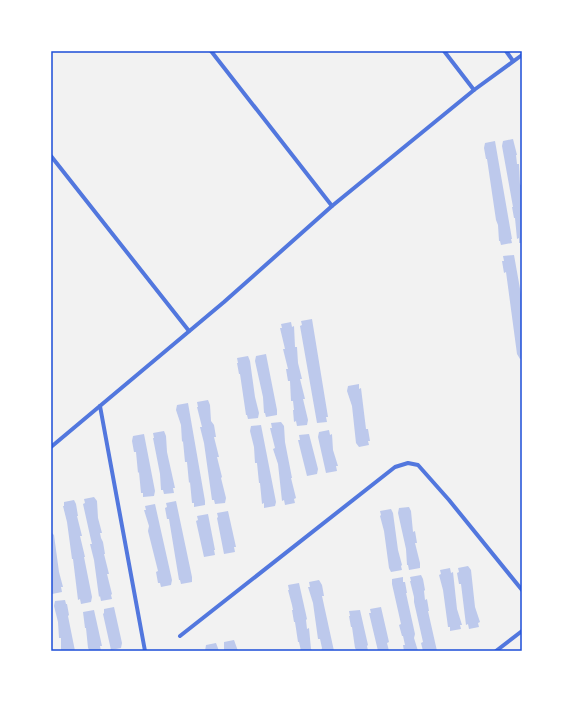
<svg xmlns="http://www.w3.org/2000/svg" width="573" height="702" font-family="Cabin,sans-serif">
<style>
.building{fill:#bdc9ec}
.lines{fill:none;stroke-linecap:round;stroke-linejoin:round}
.minor{stroke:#5277de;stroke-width:4}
.neatline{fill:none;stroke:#1d4ed8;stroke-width:1.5}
</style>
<rect width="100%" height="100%" fill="#f2f2f2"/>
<g class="building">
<polygon points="513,139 517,155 516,155 517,164 519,164 520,185 522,184 522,243 519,243 519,238 517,239 515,218 514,218 512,207 513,207 502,146 503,141"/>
<polygon points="495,141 512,239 511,239 512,243 501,245 500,241 499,241 498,225 496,220 487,159 486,159 484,148 485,143"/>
<polygon points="514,255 522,300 522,358 520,359 517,354 506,272 504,273 502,261 504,261 503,256"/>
<polygon points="312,319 328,417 326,417 327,422 317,423 300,326 302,325 301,321"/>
<polygon points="291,322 292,327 294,326 295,347 297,347 298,363 302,379 300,379 305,399 303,399 308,420 307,425 297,426 296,421 294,422 293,410 294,410 293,401 291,401 290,381 288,381 286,369 288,369 283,349 285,349 280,328 282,328 281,324"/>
<polygon points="266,354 277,410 277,415 266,417 265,413 264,413 263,397 255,361 256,356"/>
<polygon points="248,356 250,361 255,397 259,413 258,418 248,419 247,415 246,415 240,374 239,374 237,363 238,363 237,358"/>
<polygon points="359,384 359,389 361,388 366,429 368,429 370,441 368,441 369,445 359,447 356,443 352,406 347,391 348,386"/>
<polygon points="208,400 210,405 211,421 214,425 216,437 214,437 219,457 217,457 222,477 221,478 226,498 225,503 215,504 214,500 212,500 204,443 200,427 202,427 197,407 198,407 197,402"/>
<polygon points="188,403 205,501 205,505 194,507 194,503 192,503 190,482 189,483 187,462 185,462 183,441 182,442 181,425 176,410 177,405"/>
<polygon points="281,422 284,426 285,442 292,478 291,478 296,498 294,499 295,503 285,505 284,500 282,501 278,464 273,449 275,448 270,428 272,428 271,423"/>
<polygon points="261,425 276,502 275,506 264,508 264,503 262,504 260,483 259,483 257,463 255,463 254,447 250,431 251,426"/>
<polygon points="329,430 330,435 332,434 333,450 338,466 336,466 337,471 326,473 318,437 319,432"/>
<polygon points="164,431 166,436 167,452 175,488 173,488 174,493 164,494 163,490 161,490 160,474 153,438 154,438 153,433"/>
<polygon points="144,434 155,491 154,496 143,497 143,493 141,493 139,472 138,473 136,452 134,452 132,441 133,436"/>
<polygon points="309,434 318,469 317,474 307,476 298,440 300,440 299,435"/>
<polygon points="94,497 97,501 98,518 102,533 100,533 101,538 103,542 105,554 104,554 109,574 107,574 112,594 111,595 112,599 101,601 100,596 99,597 94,560 90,544 92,544 91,540 83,504 85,503 84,499"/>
<polygon points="74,500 76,504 78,516 77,516 82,536 80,536 85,557 84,557 92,597 91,602 81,604 80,599 78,600 73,559 72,559 67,522 63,506 64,506 64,502"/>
<polygon points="176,501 192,577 192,582 181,584 180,580 179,580 169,519 167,519 165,508 167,507 166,503"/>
<polygon points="155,504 172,580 171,585 161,587 160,583 158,583 156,572 158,571 148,531 149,526 144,510 146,510 145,506"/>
<polygon points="409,507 411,511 413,532 415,531 417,543 415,543 420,563 420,568 409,570 408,565 407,565 406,549 398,513 399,508"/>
<polygon points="391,509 393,513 398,550 402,565 401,566 402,570 391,572 389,568 384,531 380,516 381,515 380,511"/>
<polygon points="228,511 236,547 234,547 235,552 224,554 217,518 218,517 217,513"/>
<polygon points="208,514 215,550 214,550 215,555 204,557 196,521 198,520 197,516"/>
<polygon points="51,532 54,535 59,572 63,587 61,587 62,592 52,594"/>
<polygon points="468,566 471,570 475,607 480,622 478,623 479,627 469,629 468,624 466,625 461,584 459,584 457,573 459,572 458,568"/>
<polygon points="450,568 451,573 453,572 457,609 462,625 460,625 461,629 450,631 450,627 448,627 443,590 439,575 441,574 440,570"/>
<polygon points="421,575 423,579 425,590 424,591 425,600 427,599 429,611 428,611 437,651 423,651 421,643 423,642 414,602 414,597 410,581 411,581 410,577"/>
<polygon points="403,577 403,582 405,582 407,593 406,593 415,634 414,638 418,651 404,651 403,645 405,645 403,636 402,636 399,625 401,624 392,584 392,579"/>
<polygon points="319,580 322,585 324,596 322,596 334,651 321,651 322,648 320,639 318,639 313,603 308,587 310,587 309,582"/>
<polygon points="299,583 307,619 306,620 307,629 309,628 311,649 313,651 301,651 299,642 298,642 295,622 294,622 292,610 293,610 292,605 288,590 289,590 288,585"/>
<polygon points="65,600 66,604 67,604 69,615 68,616 75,651 61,651 61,638 59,638 58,622 54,606 55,601"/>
<polygon points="114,607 122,643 121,648 111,650 103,614 104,613 104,609"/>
<polygon points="381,607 389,642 387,643 389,651 378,651 369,613 371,613 370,609"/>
<polygon points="94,610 102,646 100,646 101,651 90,651 88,648 86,628 85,628 83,612"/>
<polygon points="360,610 368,645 367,646 368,651 357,651 355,648 352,627 351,627 349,616 350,616 349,611"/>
<polygon points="234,640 238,651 224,651 224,642"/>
<polygon points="216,643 219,651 205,651 206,645"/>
</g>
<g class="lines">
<g class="minor">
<polyline points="211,51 332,206"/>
<polyline points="444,51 474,90"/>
<polyline points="506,51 513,61"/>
<polyline points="51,156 189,331"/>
<polyline points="100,406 145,651"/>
<polyline points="51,447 224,302 332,206 474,90 522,55"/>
<polyline points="180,636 395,467 408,463 418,465 449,500 522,590"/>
<polyline points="496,651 522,631"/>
</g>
</g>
<rect width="573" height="702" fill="none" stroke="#ffffff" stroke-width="104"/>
<rect x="52" y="52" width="469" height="598" class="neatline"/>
</svg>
